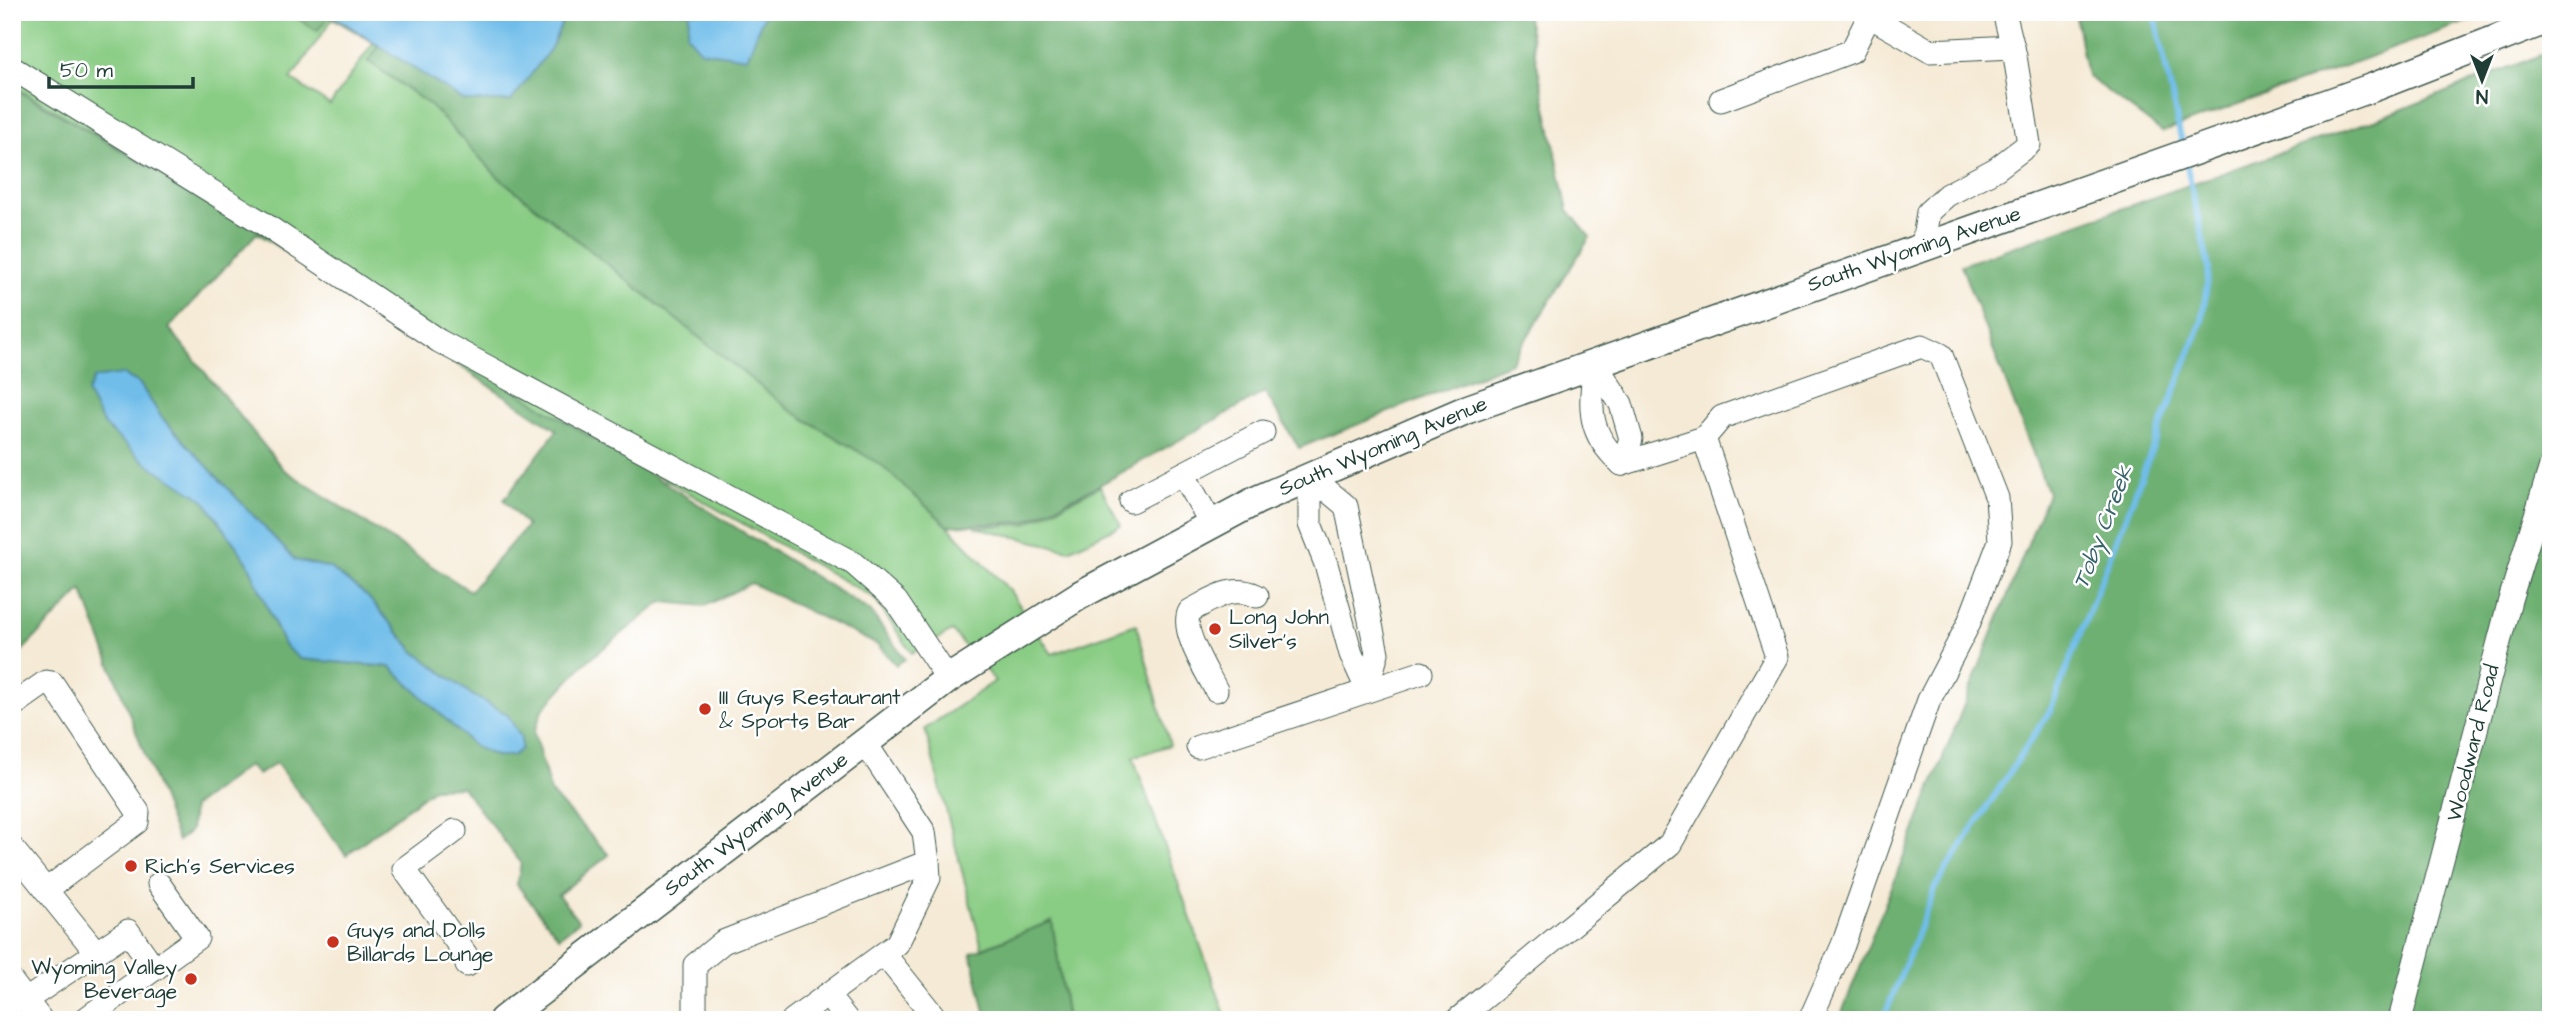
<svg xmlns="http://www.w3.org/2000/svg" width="2563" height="1032" font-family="'Architects Daughter',sans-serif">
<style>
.green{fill:#89cc84;stroke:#54845c;stroke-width:2}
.forest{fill:#6eb072;stroke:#467653;stroke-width:2;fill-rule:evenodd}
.water{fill:#6fbdea;stroke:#477d8f;stroke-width:2}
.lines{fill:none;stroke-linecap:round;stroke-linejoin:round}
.stream{stroke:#6fbdea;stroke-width:6}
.minor-casing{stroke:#3f574c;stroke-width:25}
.major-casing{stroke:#3f574c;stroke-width:31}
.minor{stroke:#fff;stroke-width:23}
.major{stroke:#fff;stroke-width:28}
.poi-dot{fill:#c8321e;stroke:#fff;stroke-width:2.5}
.labels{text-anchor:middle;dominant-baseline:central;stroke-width:5;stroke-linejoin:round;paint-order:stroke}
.street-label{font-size:21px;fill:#1f3d34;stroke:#fff}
.poi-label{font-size:21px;fill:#1f3d34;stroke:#fff;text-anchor:start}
.water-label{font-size:23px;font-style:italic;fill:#37636b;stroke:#fff}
</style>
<rect width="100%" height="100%" fill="#fff"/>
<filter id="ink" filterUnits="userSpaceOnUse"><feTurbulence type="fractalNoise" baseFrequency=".0143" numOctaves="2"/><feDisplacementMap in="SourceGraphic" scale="14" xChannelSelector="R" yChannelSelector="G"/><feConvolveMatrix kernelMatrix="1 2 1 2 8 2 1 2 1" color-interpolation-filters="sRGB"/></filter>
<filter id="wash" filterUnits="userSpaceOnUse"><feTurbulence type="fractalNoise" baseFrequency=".00686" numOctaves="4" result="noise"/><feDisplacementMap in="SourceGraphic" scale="28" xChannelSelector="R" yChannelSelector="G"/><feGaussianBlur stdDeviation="1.57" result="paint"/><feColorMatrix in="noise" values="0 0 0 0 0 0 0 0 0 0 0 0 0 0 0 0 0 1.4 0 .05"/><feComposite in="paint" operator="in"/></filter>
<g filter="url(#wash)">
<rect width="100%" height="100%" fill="#f5ead5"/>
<g class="green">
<polygon points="12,12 288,12 317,31 328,16 333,18 291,79 330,105 373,43 379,46 368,61 431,106 497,176 790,410 881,465 948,526 1010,591 1052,654 1136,624 1170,745 1133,757 1227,1020 1067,1020 1052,921 982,948 925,729 995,681 952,631 912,653 874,598 551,415 264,233 12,85"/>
<polygon points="1100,486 1121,525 1069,550 975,527 1026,524"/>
</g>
<g class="forest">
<polygon points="288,12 1526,12 1568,210 1590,237 1511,363 1299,448 1265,392 1101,484 1025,522 948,526 881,465 790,410 497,176 431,106 368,61 379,46 329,16 317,31"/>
<polygon points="2075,12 2494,12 2162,132 2087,76"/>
<polygon points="2551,51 2551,1020 1839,1020 2048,493 1961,265 2385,116"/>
<path d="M12,87L261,232L870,611L905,659L896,665L878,645L751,583L705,606L662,602L586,662L542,710L534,733L551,793L609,855L558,895L579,921L559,937L517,885L521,863L462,787L434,788L346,855L276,763L258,775L249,765L193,807L191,830L178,841L82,590L12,661ZM257,233L557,430L504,500L527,526L470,591L283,469L169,328ZM139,383L162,418L295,560L330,568L367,596L414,651L472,695L507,714L496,756L475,747L391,667L300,659L284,645L248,563L204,500Z"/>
<polygon points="1052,921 1067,1020 987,1020 971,953"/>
</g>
<g class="water">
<polygon points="328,12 556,12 562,23 551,48 511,101 464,101"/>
<polygon points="690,12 765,12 747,58 701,51 687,35"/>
<polygon points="122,374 139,383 162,418 295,560 330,568 367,596 414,651 472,695 507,714 521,738 521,749 512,756 496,756 475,747 391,667 300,659 284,645 248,563 204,500 146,463 104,425 87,393 94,378"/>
</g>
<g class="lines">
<g class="stream">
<polyline points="2154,12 2183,148"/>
<polyline points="1883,1020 1937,884 2051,709 2202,321 2209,268 2186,162"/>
</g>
</g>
</g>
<g filter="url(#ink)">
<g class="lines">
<g class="minor-casing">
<g id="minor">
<polyline points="1871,17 1930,51 2013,47"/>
<polyline points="12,68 261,222 439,341 853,563 896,601 948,679"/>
<polyline points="1721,100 1852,51 1871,12"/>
<polyline points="1923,246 1928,212 1947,195 1996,169 2029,144 2015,56 2004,12"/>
<polyline points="1595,363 1621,404 1631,439 1622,464"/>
<path d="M1595,363C1590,407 1586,433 1622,464"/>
<polyline points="1622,464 1704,438 1722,417 1922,346 1941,355 1997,498 2000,541 1968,625 1929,700 1843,945 1810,1020"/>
<polyline points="1183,474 1211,523"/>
<polygon points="1310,476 1346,506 1377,653 1367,689 1351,654 1326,564 1310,524"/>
<polyline points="1131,501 1263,432"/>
<path d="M1216,690C1207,672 1179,628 1190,611C1213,599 1231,584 1257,596"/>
<polyline points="12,706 46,682 52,683 138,812 137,822 46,890"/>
<polyline points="1198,747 1421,673"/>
<polyline points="455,831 404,869 466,955 467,965"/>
<polyline points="12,848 96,952"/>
<polyline points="884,954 937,1020"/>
<polyline points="12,982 41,1020"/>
<polyline points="827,995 847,1020"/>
<polyline points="26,1000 128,931 155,969"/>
<polyline points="84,1020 197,938 159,884"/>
<polyline points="695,1020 695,965 723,942 928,862 924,832 864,741"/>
<polyline points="793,1020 897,944 929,878 928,862"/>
<polyline points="1457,1020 1670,844 1777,657 1704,438"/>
<polyline points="2400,1020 2510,600 2551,466"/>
</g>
</g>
<g class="major-casing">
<polyline id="major" points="503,1020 948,679 1080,595 1257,500 1468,409 2374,87 2551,18"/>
</g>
<use href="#minor" class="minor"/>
<use href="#major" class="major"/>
</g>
</g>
<g class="poi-dot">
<circle cx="1215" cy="629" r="7"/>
<circle cx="705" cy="709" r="7"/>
<circle cx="131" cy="866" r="7"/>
<circle cx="333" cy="942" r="7"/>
<circle cx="191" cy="979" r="7"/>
</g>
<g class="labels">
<g class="street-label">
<text transform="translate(1914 249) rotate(-19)">South Wyoming Avenue</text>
<text transform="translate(1383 446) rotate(-23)">South Wyoming Avenue</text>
<text transform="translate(2473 743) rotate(-76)">Woodward Road</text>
<text transform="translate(756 824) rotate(-37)">South Wyoming Avenue</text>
</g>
<g class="poi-label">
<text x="1229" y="617">Long John<tspan x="1229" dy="24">Silver's</tspan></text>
<text x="719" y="697">III Guys Restaurant<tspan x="719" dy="24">&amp; Sports Bar</tspan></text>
<text x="145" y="866">Rich's Services</text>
<text x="347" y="930">Guys and Dolls<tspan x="347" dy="24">Billards Lounge</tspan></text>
<text x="177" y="967" text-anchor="end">Wyoming Valley<tspan x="177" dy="24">Beverage</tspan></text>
</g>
<g class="water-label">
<text transform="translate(2103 527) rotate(-69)">Toby Creek</text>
</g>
</g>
<rect width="2563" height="1032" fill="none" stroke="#fff" stroke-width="42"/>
<g transform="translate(2482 80) rotate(180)" stroke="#ffffff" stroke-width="5" paint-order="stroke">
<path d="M0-5L12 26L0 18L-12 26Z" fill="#1f3d34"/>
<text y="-10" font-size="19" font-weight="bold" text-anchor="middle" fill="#1f3d34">N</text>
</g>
<path d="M49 77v10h144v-10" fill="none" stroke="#1f3d34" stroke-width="3.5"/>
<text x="60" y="77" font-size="21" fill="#1f3d34" stroke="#ffffff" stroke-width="5" paint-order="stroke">50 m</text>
</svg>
